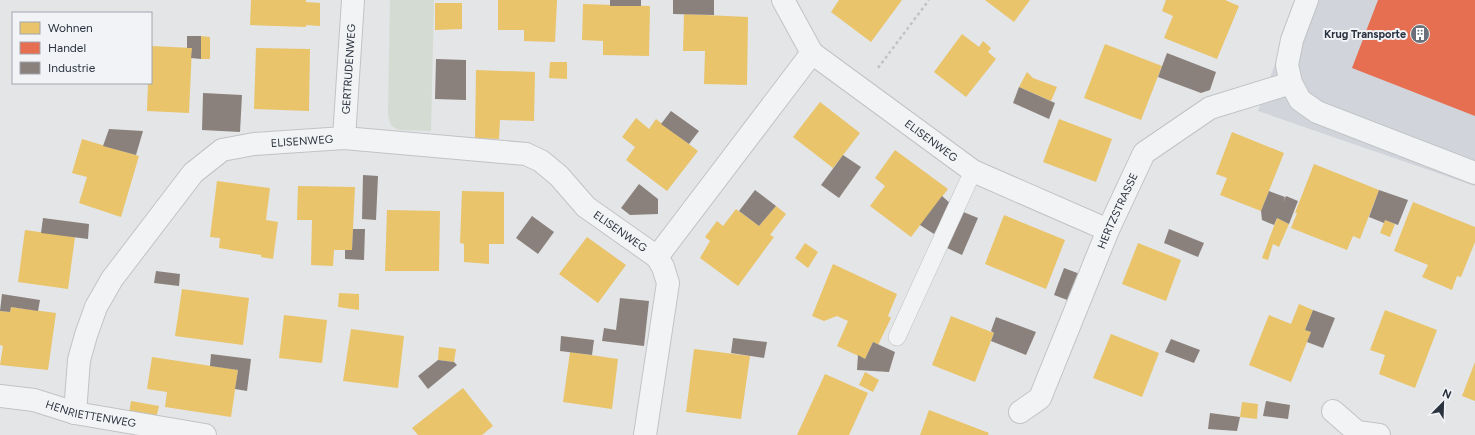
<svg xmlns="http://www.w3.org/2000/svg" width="1475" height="435" font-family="Figtree,sans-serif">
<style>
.built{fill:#d1d4da}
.green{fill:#d3dbd3}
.homes{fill:#e9c46a}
.shops{fill:#e76f51}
.industry{fill:#8a817c}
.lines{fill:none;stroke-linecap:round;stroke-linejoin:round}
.lane-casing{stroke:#c1c3c5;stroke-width:18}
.street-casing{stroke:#c1c3c5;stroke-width:24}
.path{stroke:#c2c3c7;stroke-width:2.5;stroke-dasharray:3 3;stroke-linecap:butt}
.lane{stroke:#f2f3f4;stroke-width:17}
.street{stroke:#f2f3f4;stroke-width:22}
.labels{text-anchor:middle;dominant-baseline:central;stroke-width:4;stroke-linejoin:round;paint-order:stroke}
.poi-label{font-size:11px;font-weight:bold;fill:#2b323f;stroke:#f1f3f6;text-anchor:end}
.street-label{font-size:11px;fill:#2b323f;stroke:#f1f3f6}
</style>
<rect width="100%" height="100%" fill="#e3e5e7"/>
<polygon class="built" points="1298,0 1475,0 1475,186 1258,111"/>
<polygon class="green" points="390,0 434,0 431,131 398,130 391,125 388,115"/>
<g class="homes">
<polygon points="251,0 306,0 306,2 320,3 320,26 306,25 306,27 250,25"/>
<polygon points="498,0 557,0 555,42 524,41 524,30 498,30"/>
<polygon points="839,0 902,0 871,42 831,12"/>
<polygon points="985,0 1030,0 1014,22"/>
<polygon points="1166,0 1225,0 1239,6 1217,59 1164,38 1173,16 1162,11"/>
<polygon points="435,3 462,3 462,29 435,30"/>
<polygon points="583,4 650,6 649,56 603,55 603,41 582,40"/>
<polygon points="684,14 748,17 747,85 704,84 705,51 683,51"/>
<polygon points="962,34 979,47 983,41 991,48 988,52 996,59 966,97 934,72"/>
<polygon points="201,36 210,37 210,59 201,59"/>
<polygon points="1105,44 1162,66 1141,120 1084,98"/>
<polygon points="151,46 192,48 189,113 147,111 148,83 151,83"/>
<polygon points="256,48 310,49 309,111 254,109"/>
<polygon points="550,62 567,62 567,79 549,78"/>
<polygon points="476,70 535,72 534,121 500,120 499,139 475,138"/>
<polygon points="1027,72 1033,78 1057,87 1051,101 1019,87"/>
<polygon points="820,102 860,133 833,168 793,137"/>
<polygon points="636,118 649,129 656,119 698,151 667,191 626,160 635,147 622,137"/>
<polygon points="1059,119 1112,139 1096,182 1043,162"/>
<polygon points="1232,132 1284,153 1261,211 1220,195 1227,178 1216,174"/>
<polygon points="82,139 139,156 121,217 79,203 87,177 72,173"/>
<polygon points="895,150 948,189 911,237 870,206 885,186 875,178"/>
<polygon points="1314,164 1379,190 1360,239 1353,236 1347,250 1291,228 1297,213 1295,213"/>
<polygon points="217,181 270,188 266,220 278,222 273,259 261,257 261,255 219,248 220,238 210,237"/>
<polygon points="298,186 355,187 352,250 334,250 333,266 311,265 312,220 297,220"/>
<polygon points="462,191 504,192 504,244 489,244 489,264 464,262 464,244 460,243"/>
<polygon points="1413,202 1475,227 1475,242 1461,277 1457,276 1452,290 1422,277 1428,265 1394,251"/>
<polygon points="776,206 786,214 770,235 774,237 738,286 700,258 710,241 705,237 717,221 723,226 736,209 759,226"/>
<polygon points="387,210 440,211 439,271 385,271"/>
<polygon points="1004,215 1065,240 1046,289 985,264"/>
<polygon points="1277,218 1289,224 1279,247 1273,244 1268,260 1262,258"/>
<polygon points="1385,220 1395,224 1390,237 1380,233"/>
<polygon points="25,230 75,237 68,289 18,282"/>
<polygon points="587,237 626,265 598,303 559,274"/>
<polygon points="805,243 818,252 808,268 795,258"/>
<polygon points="1138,243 1181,260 1166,301 1122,284"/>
<polygon points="833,264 897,294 888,316 891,318 878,345 873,342 865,359 837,346 848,321 837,316 824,321 812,316"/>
<polygon points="182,289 249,298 243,345 175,336"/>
<polygon points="339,293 359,294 359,310 338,307"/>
<polygon points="1299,304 1313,310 1305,330 1311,332 1291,382 1249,365 1269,315 1291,324"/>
<polygon points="11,307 56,313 48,370 0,365 3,346 0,345 0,311 10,312"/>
<polygon points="1385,310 1437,330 1415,388 1379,374 1385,355 1370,350"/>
<polygon points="284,315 327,320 322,363 279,358"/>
<polygon points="951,316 994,333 975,382 932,365"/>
<polygon points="351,329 404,336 398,388 343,381"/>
<polygon points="1111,334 1159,353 1142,397 1093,378"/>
<polygon points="439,347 456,349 454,362 438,360"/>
<polygon points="694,349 750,356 741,419 686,412"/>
<polygon points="570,352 618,359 612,409 563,402"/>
<polygon points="152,357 238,370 231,417 165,407 167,392 147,389"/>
<polygon points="1475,362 1475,401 1462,396"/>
<polygon points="865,372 879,380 873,392 859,385"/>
<polygon points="825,374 868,393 849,435 797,435"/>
<polygon points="463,388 493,426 482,435 418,435 412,428"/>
<polygon points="131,401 159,406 156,418 129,414"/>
<polygon points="1242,402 1258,404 1257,419 1240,417"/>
<polygon points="929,410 989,433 988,435 920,435"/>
</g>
<polygon class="shops" points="1378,0 1475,0 1475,116 1352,68"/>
<g class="industry">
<rect x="610" y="0" width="31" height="6"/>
<polygon points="673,0 714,0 714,15 673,14"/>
<polygon points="187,36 201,36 201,59 191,58 192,48 187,48"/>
<polygon points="1167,53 1216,72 1210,90 1201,93 1158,77"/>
<polygon points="436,59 466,60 466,100 435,99"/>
<polygon points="1019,87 1055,103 1049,119 1013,103"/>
<polygon points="203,93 242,95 240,132 202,130"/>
<polygon points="671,111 699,131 689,144 661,124"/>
<polygon points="109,129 143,131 136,155 103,146"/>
<polygon points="843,155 861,167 839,198 821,185"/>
<polygon points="363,175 378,176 376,220 362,219"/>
<polygon points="639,184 658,199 658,214 630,215 621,208"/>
<polygon points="755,190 776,206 759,226 739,211"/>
<polygon points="1379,190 1408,200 1398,225 1385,220 1384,223 1369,217"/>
<polygon points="1269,191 1285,197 1283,202 1286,196 1298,201 1289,224 1277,218 1274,225 1262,220 1261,211"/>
<polygon points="942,196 951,204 934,234 920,225"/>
<polygon points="961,211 978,218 962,255 945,247"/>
<polygon points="532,216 554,232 538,254 516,238"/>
<polygon points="43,218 89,224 88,239 41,233"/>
<polygon points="353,229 365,229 364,260 345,259 345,250 352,250"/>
<polygon points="1169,229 1204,243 1198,257 1164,243"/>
<polygon points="1064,268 1080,274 1070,301 1054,295"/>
<polygon points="156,271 180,274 179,286 154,283"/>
<polygon points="2,294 40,300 38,311 11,307 10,312 0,311"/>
<polygon points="620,298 649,301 644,346 602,341 604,328 616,330"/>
<polygon points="1313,310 1335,318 1323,348 1307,342 1311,332 1305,330"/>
<polygon points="996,317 1036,332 1026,355 991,341 994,333 991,331"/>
<polygon points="561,336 594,340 592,355 560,351"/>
<polygon points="733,338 767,342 764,358 731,353"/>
<polygon points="1171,339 1200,350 1194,363 1165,352"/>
<polygon points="873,342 895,352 889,372 857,370 858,355 865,359"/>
<polygon points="211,354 251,359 247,391 235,389 238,370 210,366"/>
<polygon points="438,360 454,362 457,365 428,389 418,376"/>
<polygon points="1266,401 1290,405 1288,419 1263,416"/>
<polygon points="1210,413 1240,417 1237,431 1208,429"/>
</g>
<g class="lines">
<g class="lane-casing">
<polyline id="lane" points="897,337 973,171"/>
</g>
<g class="street-casing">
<g id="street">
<polyline points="783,0 812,53"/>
<polyline points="1307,0 1292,40 1287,65 1291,83 1300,100 1317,112 1475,173"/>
<path id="s1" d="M344,138L353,0"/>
<path id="s2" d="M0,396L34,400L75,413L205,435"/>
<polyline points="1333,411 1357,432 1379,435"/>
<path id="s3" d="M1020,412L1040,398L1108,230L1144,153L1210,108L1291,83"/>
<path id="s4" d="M75,413L79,360L86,335L96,307L112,279L193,173L222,150L254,144L344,138L526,154L541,161L559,176L586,207L657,257L812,53L973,171L1108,230"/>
<polyline points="645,435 668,283 663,267 657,257"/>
</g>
</g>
<polyline class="path" points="878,68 929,0"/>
<use href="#lane" class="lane"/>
<use href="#street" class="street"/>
</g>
<defs>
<g id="building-disc" transform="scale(1)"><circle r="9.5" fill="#6b717a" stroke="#f1f3f6"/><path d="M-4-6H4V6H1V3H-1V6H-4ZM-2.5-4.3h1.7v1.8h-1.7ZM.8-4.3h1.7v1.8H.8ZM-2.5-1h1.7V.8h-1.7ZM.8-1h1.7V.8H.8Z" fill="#fff"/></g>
</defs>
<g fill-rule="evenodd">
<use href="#building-disc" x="1420" y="34"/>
</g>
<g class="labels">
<g class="poi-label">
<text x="1406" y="34">Krug Transporte</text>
</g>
<g class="street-label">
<text stroke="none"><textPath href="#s1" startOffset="69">GERTRUDENWEG</textPath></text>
<text stroke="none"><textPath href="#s4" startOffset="1189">ELISENWEG</textPath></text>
<text stroke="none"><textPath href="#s4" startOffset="392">ELISENWEG</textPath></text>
<text stroke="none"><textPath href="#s3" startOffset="227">HERTZSTRASSE</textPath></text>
<text stroke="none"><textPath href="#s4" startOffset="740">ELISENWEG</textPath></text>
<text stroke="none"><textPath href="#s2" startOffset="93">HENRIETTENWEG</textPath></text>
</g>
</g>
<rect x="12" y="12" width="140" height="72" fill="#f1f3f6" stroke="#a2a6ad"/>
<rect x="20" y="22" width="20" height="12" fill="#e9c46a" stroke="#a2a6ad"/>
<text x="48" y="32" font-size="12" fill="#2b323f">Wohnen</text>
<rect x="20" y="42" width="20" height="12" fill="#e76f51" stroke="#a2a6ad"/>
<text x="48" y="52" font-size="12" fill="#2b323f">Handel</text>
<rect x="20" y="62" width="20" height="12" fill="#8a817c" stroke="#a2a6ad"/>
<text x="48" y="72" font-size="12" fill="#2b323f">Industrie</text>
<g transform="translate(1443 403) rotate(23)" stroke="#f1f3f6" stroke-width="3" paint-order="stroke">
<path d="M0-3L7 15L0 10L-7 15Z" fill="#2b323f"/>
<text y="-6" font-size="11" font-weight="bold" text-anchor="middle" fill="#2b323f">N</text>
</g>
</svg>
